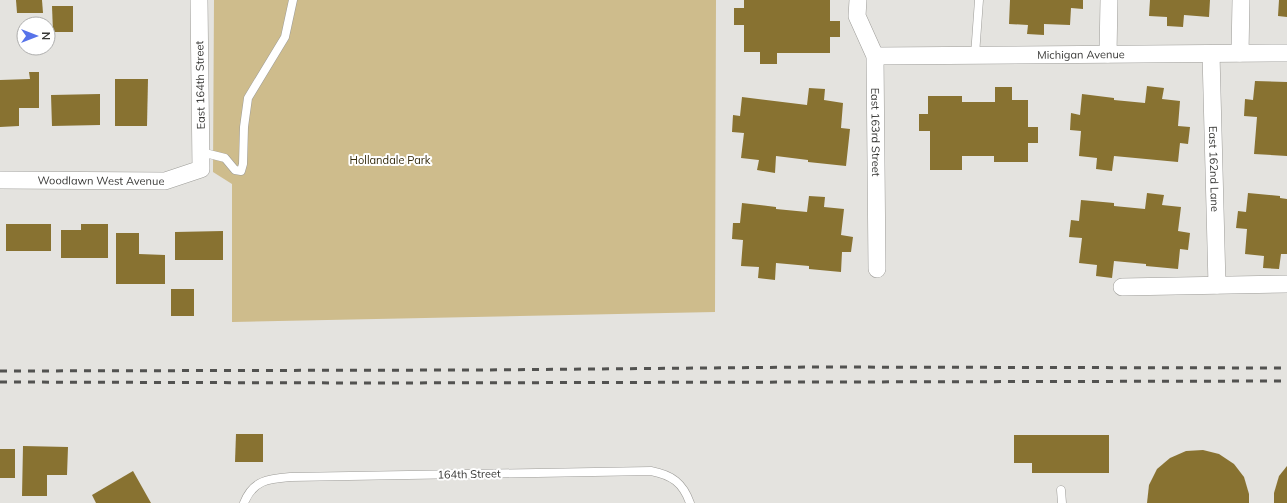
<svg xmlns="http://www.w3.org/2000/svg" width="1287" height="503" font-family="Mulish,sans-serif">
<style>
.green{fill:#cebc8c}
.building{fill:#887231}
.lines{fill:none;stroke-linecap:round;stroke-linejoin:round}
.service-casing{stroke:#9d9c98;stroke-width:9}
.minor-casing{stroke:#9d9c98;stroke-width:18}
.service{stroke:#fff;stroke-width:8}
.minor{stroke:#fff;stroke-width:17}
.rail{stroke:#525250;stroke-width:3;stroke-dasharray:7 7;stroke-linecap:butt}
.labels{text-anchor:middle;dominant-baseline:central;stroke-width:4;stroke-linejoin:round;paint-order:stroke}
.street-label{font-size:11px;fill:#373735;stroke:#fff}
.park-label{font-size:11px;fill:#352b0d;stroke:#fff}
</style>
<rect width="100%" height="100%" fill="#e4e3df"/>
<polygon class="green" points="214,0 716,0 715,312 232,322 232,184 213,172"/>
<g class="building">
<polygon points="16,0 42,0 43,13 17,13"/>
<polygon points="744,0 830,0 830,21 840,21 840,37 830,37 830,53 777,53 777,64 760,64 760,52 744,52 744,25 734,25 734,8 744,8"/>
<polygon points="1010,0 1083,0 1083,9 1071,8 1070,25 1044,24 1044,35 1027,34 1028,25 1009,24"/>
<polygon points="1150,0 1210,0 1209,17 1184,15 1183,27 1167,26 1167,17 1149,16"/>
<polygon points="1279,0 1287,0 1287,17 1278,16"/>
<polygon points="52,6 73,6 73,32 53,32"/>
<polygon points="29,72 39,72 39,108 19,108 19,126 0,127 0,80 30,79"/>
<polygon points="115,79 148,79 147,126 115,126"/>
<polygon points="1255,81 1287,82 1287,156 1254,154 1257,117 1244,116 1245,99 1253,100"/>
<polygon points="1147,86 1164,88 1162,99 1180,101 1178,126 1190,127 1188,144 1180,143 1178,162 1114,156 1112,171 1096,169 1097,158 1079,156 1081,131 1070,130 1071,113 1080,115 1082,94 1114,98 1114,100 1145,103"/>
<polygon points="995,87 1012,87 1012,100 1028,100 1028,127 1038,127 1038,143 1028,143 1028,162 994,162 994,156 962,156 962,170 930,170 930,131 919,131 919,114 928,114 928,96 962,96 962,102 995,102"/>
<polygon points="809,88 825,89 824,100 843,103 841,128 850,129 846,166 808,162 808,160 776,156 775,173 757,170 759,160 741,158 744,133 732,132 733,115 740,116 742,97 807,105"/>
<polygon points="100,94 100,125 52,126 51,95"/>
<polygon points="1147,193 1164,195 1162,205 1181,207 1178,231 1190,233 1188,250 1180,249 1178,269 1146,266 1146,264 1114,261 1112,278 1096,276 1097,265 1079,263 1082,238 1069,237 1071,220 1079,221 1081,200 1114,203 1114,206 1145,209"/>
<polygon points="1248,193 1280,196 1280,198 1287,199 1287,254 1281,254 1279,269 1263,268 1264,256 1245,254 1247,229 1236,228 1238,211 1246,212"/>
<polygon points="809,196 825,197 824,207 844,209 841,235 853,237 851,252 842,252 841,272 809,269 809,266 776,263 775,280 758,278 759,267 741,266 743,240 732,239 733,223 740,223 742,203 776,207 776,209 807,212"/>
<rect x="6" y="224" width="45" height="27"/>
<polygon points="81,224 108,224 108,258 61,258 61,230 81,230"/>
<polygon points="223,231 223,260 175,260 175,232"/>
<polygon points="116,233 139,233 139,254 165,255 165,284 116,284"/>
<rect x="171" y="289" width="23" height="27"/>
<polygon points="236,434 263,434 263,462 235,462"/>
<polygon points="1014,435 1109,435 1109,473 1032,473 1032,463 1014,463"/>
<polygon points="23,446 68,447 67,475 47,475 47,496 22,496"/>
<rect x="0" y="449" width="15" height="29"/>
<polygon points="1203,450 1219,454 1234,464 1244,477 1249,494 1249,503 1147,503 1149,485 1157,469 1170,458 1186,451"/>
<polygon points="1287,466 1287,503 1274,503 1274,493 1279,476"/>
<polygon points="133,471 151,503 96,503 92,495"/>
</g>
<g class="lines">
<g class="service-casing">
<g id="service">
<polyline points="975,55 979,0"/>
<polyline points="201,152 225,158 235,170 241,171 243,164 244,127 248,98 285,37 293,0"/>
<polyline points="1061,490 1062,503"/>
<path d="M244,503C253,480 268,479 291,477L651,471C672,475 683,483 690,503"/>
</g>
</g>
<g class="minor-casing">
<g id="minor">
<path id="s1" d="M858,0L857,16L875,56L877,269"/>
<polyline points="1240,53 1241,0"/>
<polyline points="1108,54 1109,0"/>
<path id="s2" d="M1211,54L1217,285"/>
<path id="s3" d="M875,56L1287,53"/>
<path id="s4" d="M0,180L165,181L201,169L199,0"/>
<polyline points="1122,287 1287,284"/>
</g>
</g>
<use href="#service" class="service"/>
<use href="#minor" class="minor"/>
<g class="rail">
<polyline points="0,371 477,370 814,367 1287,368"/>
<polyline points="0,382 369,383 1287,381"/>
</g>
</g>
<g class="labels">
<g class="street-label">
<text stroke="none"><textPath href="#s3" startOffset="206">Michigan Avenue</textPath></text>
<text transform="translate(200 85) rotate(-91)">East 164th Street</text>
<text stroke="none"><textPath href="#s1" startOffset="136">East 163rd Street</textPath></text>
<text stroke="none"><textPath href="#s2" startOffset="115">East 162nd Lane</textPath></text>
<text stroke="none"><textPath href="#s4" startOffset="101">Woodlawn West Avenue</textPath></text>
<text transform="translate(469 474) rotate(-1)">164th Street</text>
</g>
<g class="park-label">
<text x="390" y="160">Hollandale Park</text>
</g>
</g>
<g transform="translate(36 36) rotate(90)"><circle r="19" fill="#ffffff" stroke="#afafae"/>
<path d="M0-3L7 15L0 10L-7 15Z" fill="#5773e9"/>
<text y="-6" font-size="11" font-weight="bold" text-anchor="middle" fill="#373735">N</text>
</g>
</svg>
